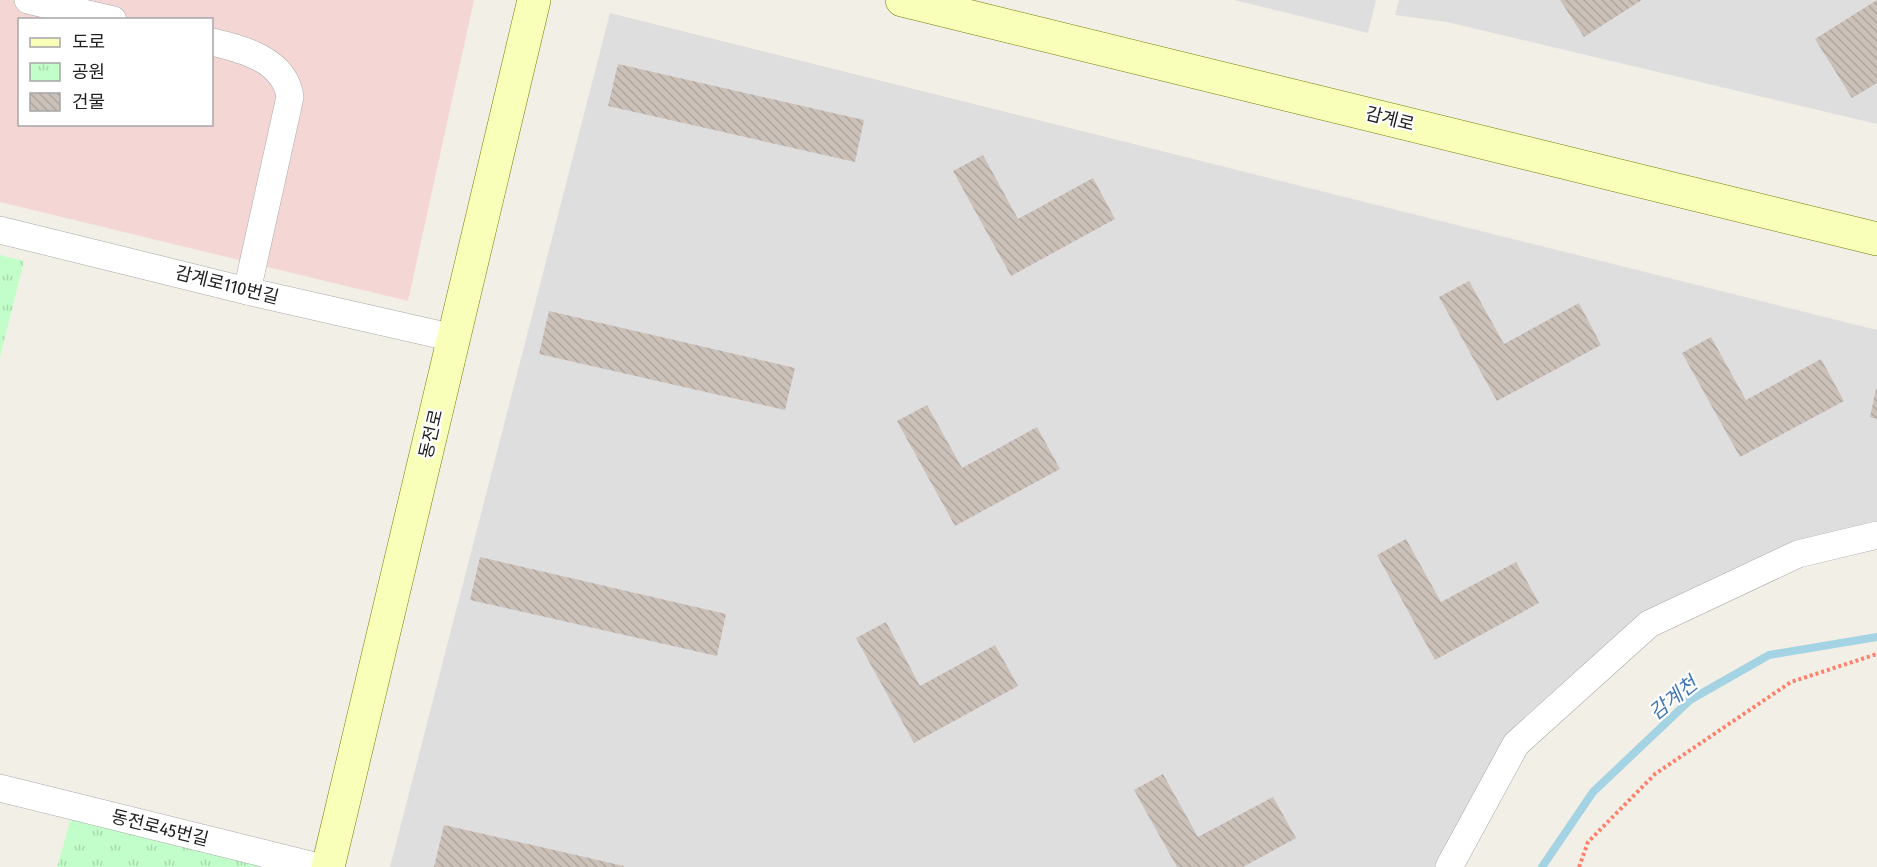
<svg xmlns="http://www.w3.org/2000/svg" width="1877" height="867" font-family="'Fira Sans Condensed','Noto Sans KR',sans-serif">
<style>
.residential{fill:#dfdede}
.commercial{fill:#f4d7d5;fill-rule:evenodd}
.park{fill:url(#park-tufts)}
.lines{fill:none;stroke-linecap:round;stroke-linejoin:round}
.stream{stroke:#a4d3e3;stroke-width:8}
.building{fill:url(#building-back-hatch)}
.street-casing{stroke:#a8a8a8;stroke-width:28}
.secondary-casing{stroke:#6e8000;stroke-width:34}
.path{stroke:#ff7f6b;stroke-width:4;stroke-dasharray:3 3;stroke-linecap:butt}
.street{stroke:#fff;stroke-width:27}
.secondary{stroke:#f9ffb8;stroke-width:33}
.labels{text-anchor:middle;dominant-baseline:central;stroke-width:4.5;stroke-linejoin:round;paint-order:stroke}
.street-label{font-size:18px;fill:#212121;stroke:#fff}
.water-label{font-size:20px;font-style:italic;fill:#4076b2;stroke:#fff}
</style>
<defs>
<pattern id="park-tufts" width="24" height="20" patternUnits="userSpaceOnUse" patternTransform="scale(1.5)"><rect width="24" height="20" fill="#c2fec9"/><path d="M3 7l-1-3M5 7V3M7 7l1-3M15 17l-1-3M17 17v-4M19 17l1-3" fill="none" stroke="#a6d9ac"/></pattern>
<pattern id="building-back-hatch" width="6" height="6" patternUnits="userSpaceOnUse" patternTransform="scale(1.5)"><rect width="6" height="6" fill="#cbc1b9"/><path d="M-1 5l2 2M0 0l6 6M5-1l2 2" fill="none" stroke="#aea69f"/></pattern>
</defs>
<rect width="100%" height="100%" fill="#f2efe7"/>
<g class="residential">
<polygon points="1234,0 1376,0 1368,33"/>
<polygon points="1399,0 1877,0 1877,124 1447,22 1395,15"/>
<polygon points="610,13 1877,330 1877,535 1648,618 1504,747 1438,867 390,867"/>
</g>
<path class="commercial" d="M0,0H474L408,301L0,202ZM20,20H212V124H20Z"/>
<g class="park">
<polygon points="0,255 24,261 0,357"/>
<polygon points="72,815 283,867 57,867"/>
</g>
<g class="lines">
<polyline class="stream" points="1542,867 1593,792 1690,700 1769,655 1877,637"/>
</g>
<g class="building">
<polygon points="1560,0 1642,0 1584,37"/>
<polygon points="1877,0 1877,83 1852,98 1815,39"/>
<polygon points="618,64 864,120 855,162 608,106"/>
<polygon points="983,155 1018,219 1093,178 1115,219 1011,276 953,171"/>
<polygon points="1469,281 1504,344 1579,303 1601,345 1497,401 1439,297"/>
<polygon points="549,311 795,368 785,410 539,354"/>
<polygon points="1711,337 1746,400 1821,359 1844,401 1740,457 1682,353"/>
<polygon points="1876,389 1877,389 1877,419 1870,417"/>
<polygon points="927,405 962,468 1037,427 1060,469 955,526 897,421"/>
<polygon points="1406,539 1441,602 1516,562 1539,603 1435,660 1377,555"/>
<polygon points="480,557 726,614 717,656 470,600"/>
<polygon points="886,622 920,686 995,645 1018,686 914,743 856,638"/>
<polygon points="1163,774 1198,837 1273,797 1296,838 1243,867 1177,867 1134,790"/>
<polygon points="444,825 624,866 623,867 434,867"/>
</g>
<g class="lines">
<g class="street-casing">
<g id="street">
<polyline points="28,0 113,20"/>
<path d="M212,42C243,49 285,60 290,97L247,291"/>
<polyline points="0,230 247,291 454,338"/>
<polyline points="0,788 319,867"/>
<polyline points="1449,867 1516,744 1649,624 1798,554 1877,535"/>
</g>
</g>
<g class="secondary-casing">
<g id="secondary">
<polyline points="902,0 1877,239"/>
<polyline points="328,867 534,0"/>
</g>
</g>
<polyline class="path" points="1579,867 1588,842 1655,774 1791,682 1877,654"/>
<use href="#street" class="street"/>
<use href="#secondary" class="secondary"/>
</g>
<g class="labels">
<g class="street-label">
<text transform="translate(1390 119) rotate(14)">감계로</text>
<text transform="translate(227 285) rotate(14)">감계로110번길</text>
<text transform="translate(431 434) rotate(-77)">동전로</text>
<text transform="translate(160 828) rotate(14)">동전로45번길</text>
</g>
<g class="water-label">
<text transform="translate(1673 698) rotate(-39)">감계천</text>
</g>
</g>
<rect x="18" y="18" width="195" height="108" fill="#ffffff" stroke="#a6a6a6" stroke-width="1.5"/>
<rect x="30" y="38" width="30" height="9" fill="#f9ffb8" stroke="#a6a6a6" stroke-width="1.5"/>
<text x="72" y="48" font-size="18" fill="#212121">도로</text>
<rect x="30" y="63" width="30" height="18" fill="url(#park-tufts)" stroke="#a6a6a6" stroke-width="1.5"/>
<text x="72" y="78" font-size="18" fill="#212121">공원</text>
<rect x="30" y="93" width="30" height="18" fill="url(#building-back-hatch)" stroke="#a6a6a6" stroke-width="1.5"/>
<text x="72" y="108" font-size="18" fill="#212121">건물</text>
</svg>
